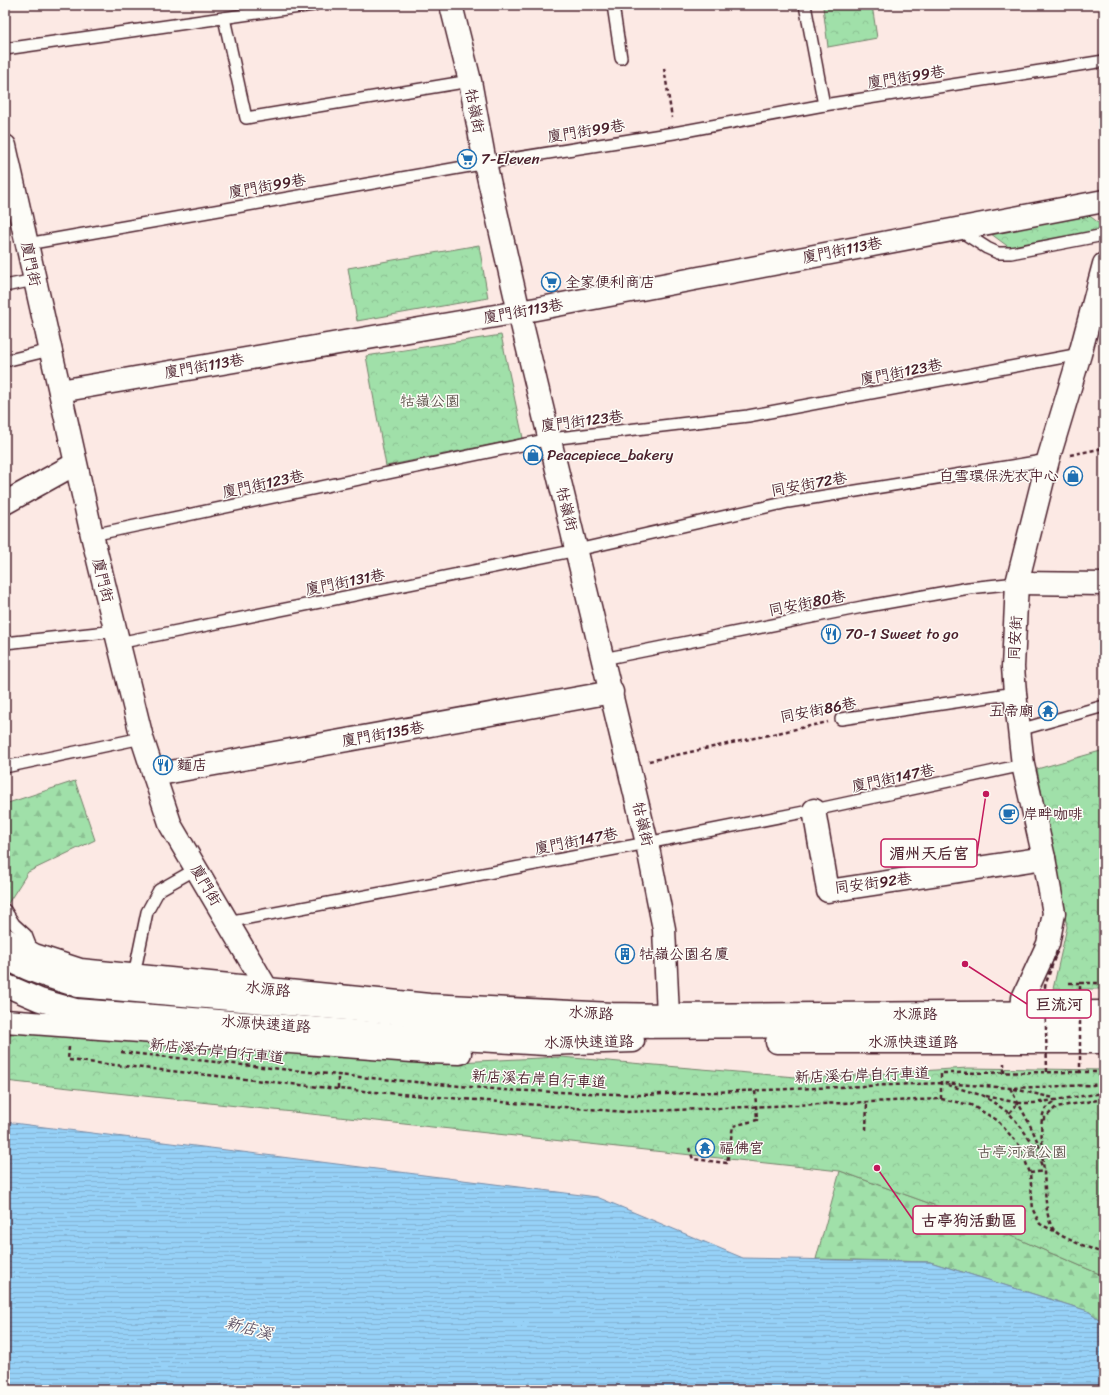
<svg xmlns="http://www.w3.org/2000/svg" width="1109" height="1395" font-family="Sriracha,'LXGW WenKai TC',sans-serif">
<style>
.forest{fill:url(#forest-firs);stroke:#75806a}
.park{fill:url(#park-crowns);stroke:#75806a}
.water{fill:url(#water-rules);stroke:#788aa5}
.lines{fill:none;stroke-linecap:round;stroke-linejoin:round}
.lane-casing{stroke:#4a1f2b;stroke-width:14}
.street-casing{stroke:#4a1f2b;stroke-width:25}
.secondary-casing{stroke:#4a1f2b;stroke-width:25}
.highway-casing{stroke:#4a1f2b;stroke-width:25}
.path{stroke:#4a1f2b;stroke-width:2.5;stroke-dasharray:4 3;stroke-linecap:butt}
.lane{stroke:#fdfcf7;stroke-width:11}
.street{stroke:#fdfcf7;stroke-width:22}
.secondary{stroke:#fdfcf7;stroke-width:22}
.highway{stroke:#fdfcf7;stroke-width:22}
.path-bridge{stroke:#4a1f2b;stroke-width:2.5;stroke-dasharray:4 3;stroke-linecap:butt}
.labels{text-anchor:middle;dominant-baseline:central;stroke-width:3;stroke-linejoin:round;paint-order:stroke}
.street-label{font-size:15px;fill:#4a1f2b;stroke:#fdfcf7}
.poi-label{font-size:15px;fill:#4a1f2b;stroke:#fdfcf7;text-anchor:start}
.park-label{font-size:15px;fill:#645951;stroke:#fdfcf7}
.water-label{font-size:16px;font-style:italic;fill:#615468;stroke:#fdfcf7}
.leader{fill:none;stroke:#c2185b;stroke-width:1.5}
.callout-dot{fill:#c2185b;stroke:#fdfcf7;stroke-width:1.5}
.callout{fill:#fdfcf7;stroke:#c2185b;stroke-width:1.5}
.callout-label{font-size:16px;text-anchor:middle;font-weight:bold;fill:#4a1f2b}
</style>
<defs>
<pattern id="forest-firs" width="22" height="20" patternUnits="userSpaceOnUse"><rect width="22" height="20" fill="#a0e0a9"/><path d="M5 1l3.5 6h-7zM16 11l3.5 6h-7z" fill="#8bc092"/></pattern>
<pattern id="park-crowns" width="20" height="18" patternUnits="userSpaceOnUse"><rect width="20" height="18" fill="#a0e0a9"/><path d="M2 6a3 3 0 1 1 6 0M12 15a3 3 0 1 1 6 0" fill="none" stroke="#8bc092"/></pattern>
<pattern id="water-rules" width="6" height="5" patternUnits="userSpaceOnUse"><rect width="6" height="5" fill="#96d1f7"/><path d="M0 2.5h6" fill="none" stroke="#83b3d4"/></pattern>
</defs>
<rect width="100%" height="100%" fill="#fce9e4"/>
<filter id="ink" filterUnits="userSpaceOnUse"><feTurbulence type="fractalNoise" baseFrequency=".025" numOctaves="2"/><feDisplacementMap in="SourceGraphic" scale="8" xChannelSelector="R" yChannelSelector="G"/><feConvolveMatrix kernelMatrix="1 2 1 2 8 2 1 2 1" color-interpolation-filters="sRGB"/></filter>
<g filter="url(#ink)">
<g class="forest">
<polygon points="75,781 95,840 28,872 5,908 5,804"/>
<polygon points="840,1171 967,1217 1104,1276 1104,1323 1088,1311 930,1262 816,1259"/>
</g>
<g class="park">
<polygon points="832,5 872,5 877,38 828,47 823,7"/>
<polygon points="1082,210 1104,227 1104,230 1010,248 983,228"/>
<polygon points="479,245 488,298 357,321 348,268"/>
<polygon points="501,335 523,438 386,466 366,356"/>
<polygon points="1104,750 1104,989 1053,989 1067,927 1037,769"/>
<polygon points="37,1026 436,1063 561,1057 807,1078 968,1068 1104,1070 1104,1276 967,1217 840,1171 5,1081 5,1036"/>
</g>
<polygon class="water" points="5,1122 597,1197 743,1258 930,1262 1088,1311 1104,1323 1104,1390 5,1390"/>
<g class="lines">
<g class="lane-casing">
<g id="lane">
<polyline points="613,5 621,58"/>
<polyline points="805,5 824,105"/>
<polyline points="224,18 246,118 470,81"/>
<polyline points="5,49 314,5"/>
<polyline points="959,230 987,248 998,253 1011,253 1104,235"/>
<polyline points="27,244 498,161 674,133 824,105 1104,61"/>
<polyline points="5,286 34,280"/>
<polyline points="5,361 50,350"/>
<polyline points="92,535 550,439 748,416 1080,354"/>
<polyline points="5,643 116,631"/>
<polyline points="118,643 577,550 788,502 1048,460"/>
<polyline points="603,659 862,607 969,588 1017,583"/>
<polyline points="841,719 1015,693"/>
<polyline points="1019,730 1104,706"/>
<polyline points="5,767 142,738"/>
<polyline points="5,910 14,924 26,935 33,953"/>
<polyline points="227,922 647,843 814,810 1023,765"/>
<polyline points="134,975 147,912 159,890 196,869"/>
</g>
</g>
<g class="street-casing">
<g id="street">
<polyline points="451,5 470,81 485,163 519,312 647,843 664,929 668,1015"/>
<polyline points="5,146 92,535 142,738 154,775 171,826 267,989"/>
<polyline points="60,391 536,309 1104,201"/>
<polyline points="5,503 75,464"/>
<polyline points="1017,583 1104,584"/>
<polyline points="154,775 612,692"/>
<polyline points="814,810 828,891 1044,858"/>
<polyline points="1022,1013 1023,998 1048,944 1054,913 1044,858 1023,765 1015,693 1013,667 1017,583 1048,460 1080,354 1104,264"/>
</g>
</g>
<g class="secondary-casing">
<polyline id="secondary" points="5,939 34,955 80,970 429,1005 612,1014 668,1015 1104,1012"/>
</g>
<g class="highway-casing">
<g id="highway">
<path d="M5,957C28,971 53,978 78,986L429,1016L613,1027L1104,1025"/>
<polyline points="5,985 40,1000 76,1010 427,1037 546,1044 633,1041"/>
<polyline points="5,1021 426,1052 460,1053"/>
<polyline points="777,1042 1104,1042"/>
</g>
</g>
<g class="path">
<polyline points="664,68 672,118"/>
<polyline points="1070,455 1104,448"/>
<polyline points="649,761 828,722"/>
<polyline points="1080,983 1104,983"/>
<polyline points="69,1047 68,1060 338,1089 626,1112 941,1099 971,1105 997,1120 1019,1145 1030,1173 1033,1210 1040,1224 1054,1231"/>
<polyline points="121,1052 338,1075 504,1090 640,1095 941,1083 1010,1088 1093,1085 1104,1083"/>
<polyline points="1092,1072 1104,1072"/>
<polyline points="1004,1073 1004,1063"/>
<polyline points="948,1085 984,1096 1009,1113 1021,1127 1034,1146 1042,1166"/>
<path d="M1010,1088C1021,1109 1034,1129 1041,1152C1047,1172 1042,1215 1054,1230C1060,1238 1094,1249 1104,1254"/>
<polyline points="338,1089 338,1075"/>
<polyline points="1014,1089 1054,1098"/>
<polyline points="986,1096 1018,1103 1009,1113"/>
<polyline points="941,1099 941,1073 1080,1072"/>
<polyline points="1018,1103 1034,1103 1104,1093"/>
<polyline points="1043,1120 1056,1107 1104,1099"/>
<polyline points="866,1130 867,1102"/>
<polyline points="689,1148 693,1159 727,1163 733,1126 757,1120 755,1090"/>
<path d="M1044,1158C1043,1145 1038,1122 1045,1110C1048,1106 1053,1103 1057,1100"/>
<polyline points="1030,1173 1044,1171"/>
</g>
<use href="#lane" class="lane"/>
<use href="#street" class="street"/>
<use href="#secondary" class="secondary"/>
<use href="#highway" class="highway"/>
<g class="path-bridge">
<polyline points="1069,983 1080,983 1080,1072 1092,1072"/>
<polyline points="1047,1072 1045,986 1058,948"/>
</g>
</g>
</g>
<defs>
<g id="supermarket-ring" transform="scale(1)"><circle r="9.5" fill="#fdfcf7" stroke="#1f6fb2" stroke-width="1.5"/><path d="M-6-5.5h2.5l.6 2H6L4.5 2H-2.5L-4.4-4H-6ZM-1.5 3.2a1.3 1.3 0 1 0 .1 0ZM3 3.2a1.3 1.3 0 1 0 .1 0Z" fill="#1f6fb2"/></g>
<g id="shop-ring" transform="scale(1)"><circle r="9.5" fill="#fdfcf7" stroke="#1f6fb2" stroke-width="1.5"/><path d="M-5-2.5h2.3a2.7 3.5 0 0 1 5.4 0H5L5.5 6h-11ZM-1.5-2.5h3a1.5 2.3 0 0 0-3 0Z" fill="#1f6fb2"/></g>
<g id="restaurant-ring" transform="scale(1)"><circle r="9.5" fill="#fdfcf7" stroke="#1f6fb2" stroke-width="1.5"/><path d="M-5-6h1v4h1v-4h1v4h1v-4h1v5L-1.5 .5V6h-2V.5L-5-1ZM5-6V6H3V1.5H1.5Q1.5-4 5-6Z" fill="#1f6fb2"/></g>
<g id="temple-ring" transform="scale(1)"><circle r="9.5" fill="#fdfcf7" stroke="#1f6fb2" stroke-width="1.5"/><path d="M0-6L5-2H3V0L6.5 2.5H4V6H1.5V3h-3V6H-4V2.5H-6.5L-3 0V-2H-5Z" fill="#1f6fb2"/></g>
<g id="cafe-ring" transform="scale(1)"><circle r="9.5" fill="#fdfcf7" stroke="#1f6fb2" stroke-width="1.5"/><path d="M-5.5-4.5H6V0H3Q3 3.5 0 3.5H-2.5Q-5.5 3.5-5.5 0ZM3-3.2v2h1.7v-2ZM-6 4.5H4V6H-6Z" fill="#1f6fb2"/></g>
<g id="building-ring" transform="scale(1)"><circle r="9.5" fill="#fdfcf7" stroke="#1f6fb2" stroke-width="1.5"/><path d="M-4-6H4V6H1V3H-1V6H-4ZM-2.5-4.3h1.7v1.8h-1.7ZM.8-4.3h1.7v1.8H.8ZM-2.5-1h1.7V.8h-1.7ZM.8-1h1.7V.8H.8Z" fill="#1f6fb2"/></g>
</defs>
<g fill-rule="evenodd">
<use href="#supermarket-ring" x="467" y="159"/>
<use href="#supermarket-ring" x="551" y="282"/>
<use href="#shop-ring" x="533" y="455"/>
<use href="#shop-ring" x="1073" y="476"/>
<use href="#restaurant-ring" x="831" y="634"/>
<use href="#temple-ring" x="1048" y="711"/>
<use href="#restaurant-ring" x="163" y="765"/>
<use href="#cafe-ring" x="1009" y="814"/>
<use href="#building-ring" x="625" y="954"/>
<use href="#temple-ring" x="705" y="1148"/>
</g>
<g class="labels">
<g class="street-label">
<text transform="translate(906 77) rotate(-9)">廈門街99巷</text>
<text transform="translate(475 111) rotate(79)">牯嶺街</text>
<text transform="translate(586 131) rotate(-9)">廈門街99巷</text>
<text transform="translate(267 186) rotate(-10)">廈門街99巷</text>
<text transform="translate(842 250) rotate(-11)">廈門街113巷</text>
<text transform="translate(31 264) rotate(78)">廈門街</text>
<text transform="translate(523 311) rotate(-10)">廈門街113巷</text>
<text transform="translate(204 366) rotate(-10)">廈門街113巷</text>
<text transform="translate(901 372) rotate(-11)">廈門街123巷</text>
<text transform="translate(582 421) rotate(-7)">廈門街123巷</text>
<text transform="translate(263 484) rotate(-12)">廈門街123巷</text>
<text transform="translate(809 484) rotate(-10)">同安街72巷</text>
<text transform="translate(567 509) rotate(76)">牯嶺街</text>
<text transform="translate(103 580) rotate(76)">廈門街</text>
<text transform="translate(345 582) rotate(-11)">廈門街131巷</text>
<text transform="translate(807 603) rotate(-11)">同安街80巷</text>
<text transform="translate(1015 638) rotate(-87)">同安街</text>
<text transform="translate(818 710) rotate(-11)">同安街86巷</text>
<text transform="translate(383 734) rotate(-10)">廈門街135巷</text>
<text transform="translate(893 778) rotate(-12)">廈門街147巷</text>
<text transform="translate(643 824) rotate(77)">牯嶺街</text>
<text transform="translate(576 841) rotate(-11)">廈門街147巷</text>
<text transform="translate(873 883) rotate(-7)">同安街92巷</text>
<text transform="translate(206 885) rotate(59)">廈門街</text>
<text transform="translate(268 989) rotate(6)">水源路</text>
<text transform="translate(591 1013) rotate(3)">水源路</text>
<text x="915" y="1014">水源路</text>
<text transform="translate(266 1024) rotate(4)">水源快速道路</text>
<text transform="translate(589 1042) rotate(-1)">水源快速道路</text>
<text x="913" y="1042">水源快速道路</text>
<text transform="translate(217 1051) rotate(6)">新店溪右岸自行車道</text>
<text transform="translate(862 1075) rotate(-2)">新店溪右岸自行車道</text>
<text transform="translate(539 1079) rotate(3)">新店溪右岸自行車道</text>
</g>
<g class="poi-label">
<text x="481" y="159">7-Eleven</text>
<text x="565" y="282">全家便利商店</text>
<text x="547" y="455">Peacepiece_bakery</text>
<text x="1059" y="476" text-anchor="end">白雪環保洗衣中心</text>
<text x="845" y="634">70-1 Sweet to go</text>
<text x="1034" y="711" text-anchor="end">五帝廟</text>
<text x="177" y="765">麵店</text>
<text x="1023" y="814">岸畔咖啡</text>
<text x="639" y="954">牯嶺公園名廈</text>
<text x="719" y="1148">福佛宮</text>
</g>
<g class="park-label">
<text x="430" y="401">牯嶺公園</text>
<text x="1022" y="1152">古亭河濱公園</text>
</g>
<g class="water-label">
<text transform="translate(249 1328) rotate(15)">新店溪</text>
</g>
</g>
<path class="leader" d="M986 794L977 853M965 964L1027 1004M877 1168L913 1220"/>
<g class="callout-dot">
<circle cx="986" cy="794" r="4"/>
<circle cx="965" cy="964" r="4"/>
<circle cx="877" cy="1168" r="4"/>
</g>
<g class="callout">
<rect x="881" y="839" width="96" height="28" rx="4"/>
<rect x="1027" y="990" width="64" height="28" rx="4"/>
<rect x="913" y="1206" width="112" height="28" rx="4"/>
</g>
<g class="callout-label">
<text x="929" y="859">湄州天后宮</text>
<text x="1059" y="1010">巨流河</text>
<text x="969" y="1226">古亭狗活動區</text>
</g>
<rect width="1109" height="1395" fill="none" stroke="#fdfcf7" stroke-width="20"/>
<rect x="10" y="10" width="1089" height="1375" fill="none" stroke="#4a1f2b" stroke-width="1.5" filter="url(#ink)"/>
</svg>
